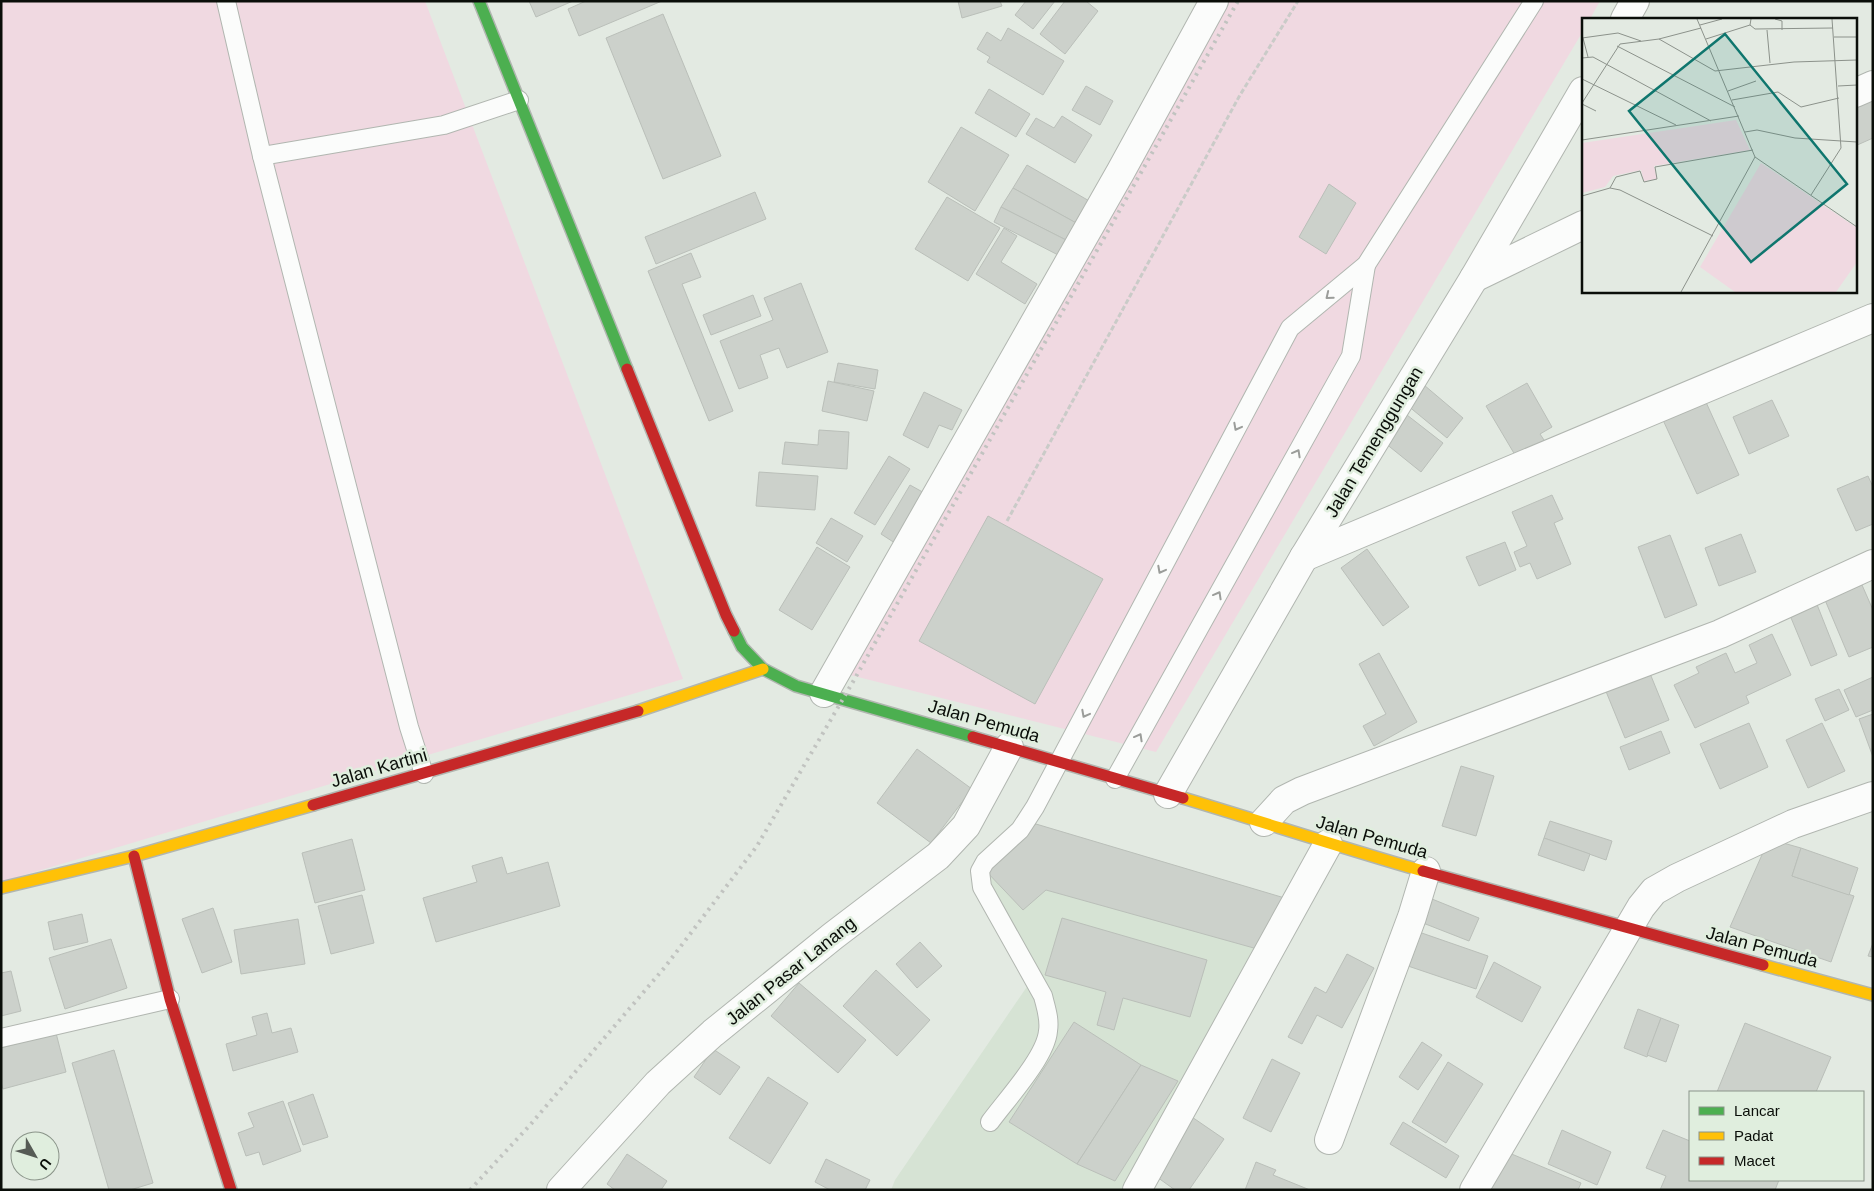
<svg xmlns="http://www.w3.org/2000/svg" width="1874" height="1191" font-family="Helvetica,sans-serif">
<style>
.built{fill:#d6e3d4}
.green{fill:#f0d9e1}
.building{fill:#ccd1cb;stroke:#babfb9}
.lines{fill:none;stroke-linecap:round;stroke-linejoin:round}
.lane-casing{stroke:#b1b6b0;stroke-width:20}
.street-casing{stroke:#b1b6b0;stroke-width:30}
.fast-casing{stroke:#b1b6b0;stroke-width:14}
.slow-casing{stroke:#b1b6b0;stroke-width:14}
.jam-casing{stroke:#b1b6b0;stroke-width:14}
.path{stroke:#cacbc8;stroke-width:3;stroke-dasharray:5 2.5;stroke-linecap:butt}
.lane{stroke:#fbfcfb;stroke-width:18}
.street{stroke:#fbfcfb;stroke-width:28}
.fast{stroke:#4caf50;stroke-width:11}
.slow{stroke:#ffc107;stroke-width:11}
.jam{stroke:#c62828;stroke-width:11}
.rail{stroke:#c1c3c0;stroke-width:4;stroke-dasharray:2.5 5;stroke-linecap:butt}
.oneway{stroke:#9b9d9a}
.labels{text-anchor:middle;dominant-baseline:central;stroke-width:5;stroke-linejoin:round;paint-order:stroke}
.street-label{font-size:18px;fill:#0a0e09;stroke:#e0eede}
.inset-road{fill:none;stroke:#8c928b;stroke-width:1}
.view{fill:#0f766e;fill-opacity:0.15;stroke:#0f766e;stroke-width:2.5}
.inset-edge{fill:none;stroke:#0a0e09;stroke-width:2.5}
</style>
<rect width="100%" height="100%" fill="#e3eae2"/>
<polygon class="built" points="1036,824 1288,899 1121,1190 891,1190 895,1180 1039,969 987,881 985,870"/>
<g class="green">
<polygon points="1,1 425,1 683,679 1,882"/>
<polygon points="1228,1 1600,1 1590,19 1583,19 1583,31 1156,752 850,675"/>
</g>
<g class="building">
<polygon points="529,1 573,1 536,17"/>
<polygon points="586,1 662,1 579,36 568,9"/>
<polygon points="958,1 1000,1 1002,6 962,18"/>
<polygon points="1026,1 1055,1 1033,29 1015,15"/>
<polygon points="1065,1 1086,1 1098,11 1065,54 1040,34"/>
<polygon points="663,14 721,156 663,179 606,38"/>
<polygon points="1008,28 1064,61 1043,95 987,62 990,57 977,49 987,32 1001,41"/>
<polygon points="1086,86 1113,101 1100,125 1072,110"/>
<polygon points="989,89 1030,114 1016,137 975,113"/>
<polygon points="1869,95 1873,104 1873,138 1855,146 1855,102"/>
<polygon points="1062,116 1092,135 1075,163 1026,134 1036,118 1054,128"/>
<polygon points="961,127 1009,155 975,211 928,182"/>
<polygon points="1027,165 1091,202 1078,224 1013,188"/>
<polygon points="1329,184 1356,203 1326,254 1299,237"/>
<polygon points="1013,188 1078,224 1070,242 1001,207"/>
<polygon points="755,192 766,219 656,264 645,237"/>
<polygon points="947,197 1000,228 968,281 915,249"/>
<polygon points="1001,207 1070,242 1062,257 994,222"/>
<polygon points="1004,228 1017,236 1001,262 1037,284 1025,304 976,274"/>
<polygon points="691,253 701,277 682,284 733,411 709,421 648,271"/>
<polygon points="801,283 828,352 787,368 779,348 760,355 768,378 739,389 720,341 773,320 764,298"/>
<polygon points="753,295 761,316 711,335 703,315"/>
<polygon points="838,363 878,370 875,389 834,382"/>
<polygon points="828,381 874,391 867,421 822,411"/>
<polygon points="1527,383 1552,427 1540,434 1546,443 1518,460 1486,406"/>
<polygon points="1424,385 1463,418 1447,438 1407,405"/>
<polygon points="924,392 962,410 952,430 939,425 928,448 903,435"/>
<polygon points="1705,400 1739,475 1697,494 1663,420"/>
<polygon points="1772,400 1789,436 1749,454 1733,417"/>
<polygon points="1407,415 1443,443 1421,472 1385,443"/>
<polygon points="819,430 849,432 847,469 782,464 785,442 818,445"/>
<polygon points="889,456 910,469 875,525 854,513"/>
<polygon points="759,472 818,476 815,510 756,506"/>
<polygon points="1868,476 1873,487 1873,524 1856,531 1837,489"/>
<polygon points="910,485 928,495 898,545 881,534"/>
<polygon points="1552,495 1563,519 1554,523 1571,564 1537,579 1530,563 1520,567 1514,552 1527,546 1512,512"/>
<polygon points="988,516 1103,579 1035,704 919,641"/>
<polygon points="831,518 863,536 847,562 816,543"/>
<polygon points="1741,534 1756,572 1719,586 1705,548"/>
<polygon points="1670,535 1697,605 1665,618 1638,547"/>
<polygon points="1505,542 1516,570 1479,586 1466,557"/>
<polygon points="817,547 850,567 812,630 779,610"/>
<polygon points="1367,549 1409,607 1383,626 1341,568"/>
<polygon points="1862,585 1873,610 1873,647 1849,657 1825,600"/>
<polygon points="1816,602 1837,655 1811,666 1789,613"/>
<polygon points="1772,634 1791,675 1746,696 1749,703 1695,728 1674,685 1699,673 1696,667 1726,653 1735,673 1757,663 1749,645"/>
<polygon points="1379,653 1417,722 1374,746 1363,726 1386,714 1359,664"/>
<polygon points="1649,671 1669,720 1625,738 1605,689"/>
<polygon points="1873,677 1873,710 1856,717 1844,690"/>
<polygon points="1839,689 1849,710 1825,721 1815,699"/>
<polygon points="1873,714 1873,757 1859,719"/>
<polygon points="1749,723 1768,767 1720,789 1700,744"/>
<polygon points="1822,723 1845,771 1808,788 1786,740"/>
<polygon points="1661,731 1670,753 1629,770 1620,747"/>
<polygon points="917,749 972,789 931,843 877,803"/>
<polygon points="1461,766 1494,776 1476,836 1442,826"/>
<polygon points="1550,821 1612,841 1606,860 1544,838"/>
<polygon points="1036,824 1288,899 1261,950 1046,890 1023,910 985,870"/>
<polygon points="1544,838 1590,854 1584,871 1538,855"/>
<polygon points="352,839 365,890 315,903 302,853"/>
<polygon points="1769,839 1801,848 1792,876 1854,896 1831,962 1730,927"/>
<polygon points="1801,848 1858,868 1849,895 1792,876"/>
<polygon points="502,857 507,874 548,862 560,906 436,942 423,898 477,882 472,866"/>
<polygon points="362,895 374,943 331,954 318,906"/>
<polygon points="1432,899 1479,918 1469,941 1423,923"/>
<polygon points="213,908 232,962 202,973 182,919"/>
<polygon points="82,914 88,942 54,950 48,922"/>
<polygon points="1062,918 1207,960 1190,1017 1123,998 1114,1030 1097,1025 1106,992 1045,975"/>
<polygon points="298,919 305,964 241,974 234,930"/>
<polygon points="1416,931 1488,956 1476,989 1405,965"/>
<polygon points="111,939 127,988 65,1009 49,958"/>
<polygon points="920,942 942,966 917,988 896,964"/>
<polygon points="1873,943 1873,957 1868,956"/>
<polygon points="1347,954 1374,968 1342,1028 1317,1015 1302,1044 1288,1037 1315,987 1326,993"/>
<polygon points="1494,962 1541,987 1522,1022 1476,997"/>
<polygon points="876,970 930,1020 897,1056 843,1006"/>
<polygon points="11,971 21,1011 1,1016 1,973"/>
<polygon points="799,983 866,1040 838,1073 771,1016"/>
<polygon points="1638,1009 1661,1018 1647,1057 1624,1048"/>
<polygon points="267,1013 272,1033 291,1028 298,1052 233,1071 226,1044 257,1035 252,1017"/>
<polygon points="1661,1018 1679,1025 1666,1062 1647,1055"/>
<polygon points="1074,1022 1141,1065 1077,1164 1009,1122"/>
<polygon points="1745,1023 1831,1057 1816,1092 1717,1092"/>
<polygon points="56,1033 66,1072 3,1089 1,1082 1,1048"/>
<polygon points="1422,1042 1442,1055 1418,1090 1399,1077"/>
<polygon points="713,1049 740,1067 720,1095 694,1077"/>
<polygon points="114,1050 153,1183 130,1190 109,1190 72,1063"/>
<polygon points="1272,1059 1300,1073 1271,1132 1243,1118"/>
<polygon points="1448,1062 1483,1084 1446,1143 1412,1122"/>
<polygon points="1141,1065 1178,1081 1115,1181 1077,1164"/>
<polygon points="768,1077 808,1103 770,1164 729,1138"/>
<polygon points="313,1094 328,1137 303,1145 288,1103"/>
<polygon points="283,1101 301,1151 263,1165 259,1152 246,1156 238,1133 254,1127 248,1113"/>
<polygon points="1189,1115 1224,1139 1189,1190 1175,1190 1150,1172"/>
<polygon points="1403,1122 1459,1156 1446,1178 1390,1144"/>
<polygon points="1562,1130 1611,1152 1597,1185 1548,1164"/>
<polygon points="1663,1130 1690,1141 1690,1180 1779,1180 1775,1190 1660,1190 1666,1176 1646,1168"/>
<polygon points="1502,1150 1581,1183 1578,1190 1487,1190"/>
<polygon points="627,1154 667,1181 661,1190 615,1190 607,1184"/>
<polygon points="826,1159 870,1180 865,1190 830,1190 815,1182"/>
<polygon points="1256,1162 1276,1170 1273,1175 1310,1190 1245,1190"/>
</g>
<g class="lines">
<g class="lane-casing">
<g id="lane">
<polyline points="226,1 262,156 409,727 424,774"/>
<polyline points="262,156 444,125 519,100"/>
<polyline points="1115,779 1351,356 1366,265"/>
<polyline points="1,1038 170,999"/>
<path d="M990,1122C1006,1100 1046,1057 1048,1031C1050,1019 1046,1008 1043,996L982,887L980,871L985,862L1020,830L1035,807L1290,328L1366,265L1534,1"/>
</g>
</g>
<g class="street-casing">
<g id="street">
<polyline points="1625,19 1635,1"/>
<polyline points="1855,93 1873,85"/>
<polyline points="1474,278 1583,225"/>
<polyline points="1304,557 1873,318"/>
<polyline points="824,693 1121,171 1214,1"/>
<polyline points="1168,794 1304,557 1474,278 1583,91"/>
<polyline points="1264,822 1284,800 1302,791 1720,634 1873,564"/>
<polyline points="1329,1140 1412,917 1426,871"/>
<polyline points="561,1190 658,1083 713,1033 833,936 938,856 966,826 1009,747"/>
<polyline points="1137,1190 1328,844"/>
<polyline points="1474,1190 1641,907 1654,891 1677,878 1793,824 1873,796"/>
</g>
</g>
<g class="fast-casing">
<g id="fast">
<polyline points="479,1 627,369"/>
<polyline points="734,631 742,647 763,669 796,686 973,737"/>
</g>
</g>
<g class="slow-casing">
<g id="slow">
<polyline points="638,711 763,669"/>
<path d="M1183,798C1263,822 1343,848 1423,871"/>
<polyline points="1,888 134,856 313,805"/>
<polyline points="1763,965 1873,995"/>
</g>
</g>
<g class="jam-casing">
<g id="jam">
<polyline points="627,369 726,615 734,631"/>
<polyline points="973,737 1183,798"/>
<polyline points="313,805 638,711"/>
<polyline points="134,856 170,999 231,1190"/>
<polyline points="1423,871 1763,965"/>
</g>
</g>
<polyline class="path" points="1007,521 1240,95 1298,1"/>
<use href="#lane" class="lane"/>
<use href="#street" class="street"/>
<use href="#fast" class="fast"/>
<use href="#slow" class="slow"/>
<use href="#jam" class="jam"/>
<polyline class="rail" points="470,1190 530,1125 665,967 757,846 854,680 1238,1"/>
</g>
<defs><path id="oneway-chevron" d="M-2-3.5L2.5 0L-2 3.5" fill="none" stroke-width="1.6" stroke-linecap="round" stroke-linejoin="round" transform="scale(1.25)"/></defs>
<g class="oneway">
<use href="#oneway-chevron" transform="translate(1329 296) rotate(141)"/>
<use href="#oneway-chevron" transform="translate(1237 427) rotate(118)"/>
<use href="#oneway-chevron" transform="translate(1297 453) rotate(-61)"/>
<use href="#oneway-chevron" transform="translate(1161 570) rotate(118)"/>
<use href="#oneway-chevron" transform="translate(1218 595) rotate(-61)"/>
<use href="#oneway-chevron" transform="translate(1085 714) rotate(118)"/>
<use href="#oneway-chevron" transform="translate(1139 737) rotate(-61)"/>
</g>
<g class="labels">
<g class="street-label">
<text transform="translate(1374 442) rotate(-59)">Jalan Temenggungan</text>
<text transform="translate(984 721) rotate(16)">Jalan Pemuda</text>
<text transform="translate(379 768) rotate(-16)">Jalan Kartini</text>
<text transform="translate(1372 837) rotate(16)">Jalan Pemuda</text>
<text transform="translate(1762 947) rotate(15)">Jalan Pemuda</text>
<text transform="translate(791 971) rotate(-39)">Jalan Pasar Lanang</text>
</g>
</g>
<g transform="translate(1582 18)">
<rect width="275" height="275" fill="#e3eae2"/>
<path d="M154,102L168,132L72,148L75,161L62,163L59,152L31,158L23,169L0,175V125ZM179,145L275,210V244L254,274H153L118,249Z" fill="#f0d9e1"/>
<path class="inset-road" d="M169,1L168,7L173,11L251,10M193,1L200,3V12M118,7L140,1M185,12L188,45M252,19H275M0,20L36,15L59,23M1,20L6,39M77,21L133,53L212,44L275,42M124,21L168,7M35,28L153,89M0,40L11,39L129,103M0,61L94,107M256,68L275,67M146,73L174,63M150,82L196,74L219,89L257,80M0,85L38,26L77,21L119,10M0,86L14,93M163,114L175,112L213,120L275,124M0,122L157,98M173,139L275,209M28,170L34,159L58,153L62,164L75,161L73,149L171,132M229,177L259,130L250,1M0,178L28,170L38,172L131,218M99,274L173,139L115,1"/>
<path class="view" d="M143,16L265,166L169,244L47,93Z"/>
<rect width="275" height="275" class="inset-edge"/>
</g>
<rect width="1874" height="1191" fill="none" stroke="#0a0e09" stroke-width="5"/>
<rect x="1689" y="1091" width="175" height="90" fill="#e0eede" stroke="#8a9489"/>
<rect x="1699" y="1107" width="25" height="8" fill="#4caf50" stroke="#8a9489"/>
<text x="1734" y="1116" font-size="15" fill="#0a0e09">Lancar</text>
<rect x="1699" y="1132" width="25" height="8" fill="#ffc107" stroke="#8a9489"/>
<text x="1734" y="1141" font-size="15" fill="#0a0e09">Padat</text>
<rect x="1699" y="1157" width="25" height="8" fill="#c62828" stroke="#8a9489"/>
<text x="1734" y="1166" font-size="15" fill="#0a0e09">Macet</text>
<g transform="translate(35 1156) rotate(129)"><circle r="24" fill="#e0eede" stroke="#8a9489"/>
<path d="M0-4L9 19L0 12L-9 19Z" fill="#565b55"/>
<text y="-8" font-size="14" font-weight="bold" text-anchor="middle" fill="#0a0e09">U</text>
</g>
</svg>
